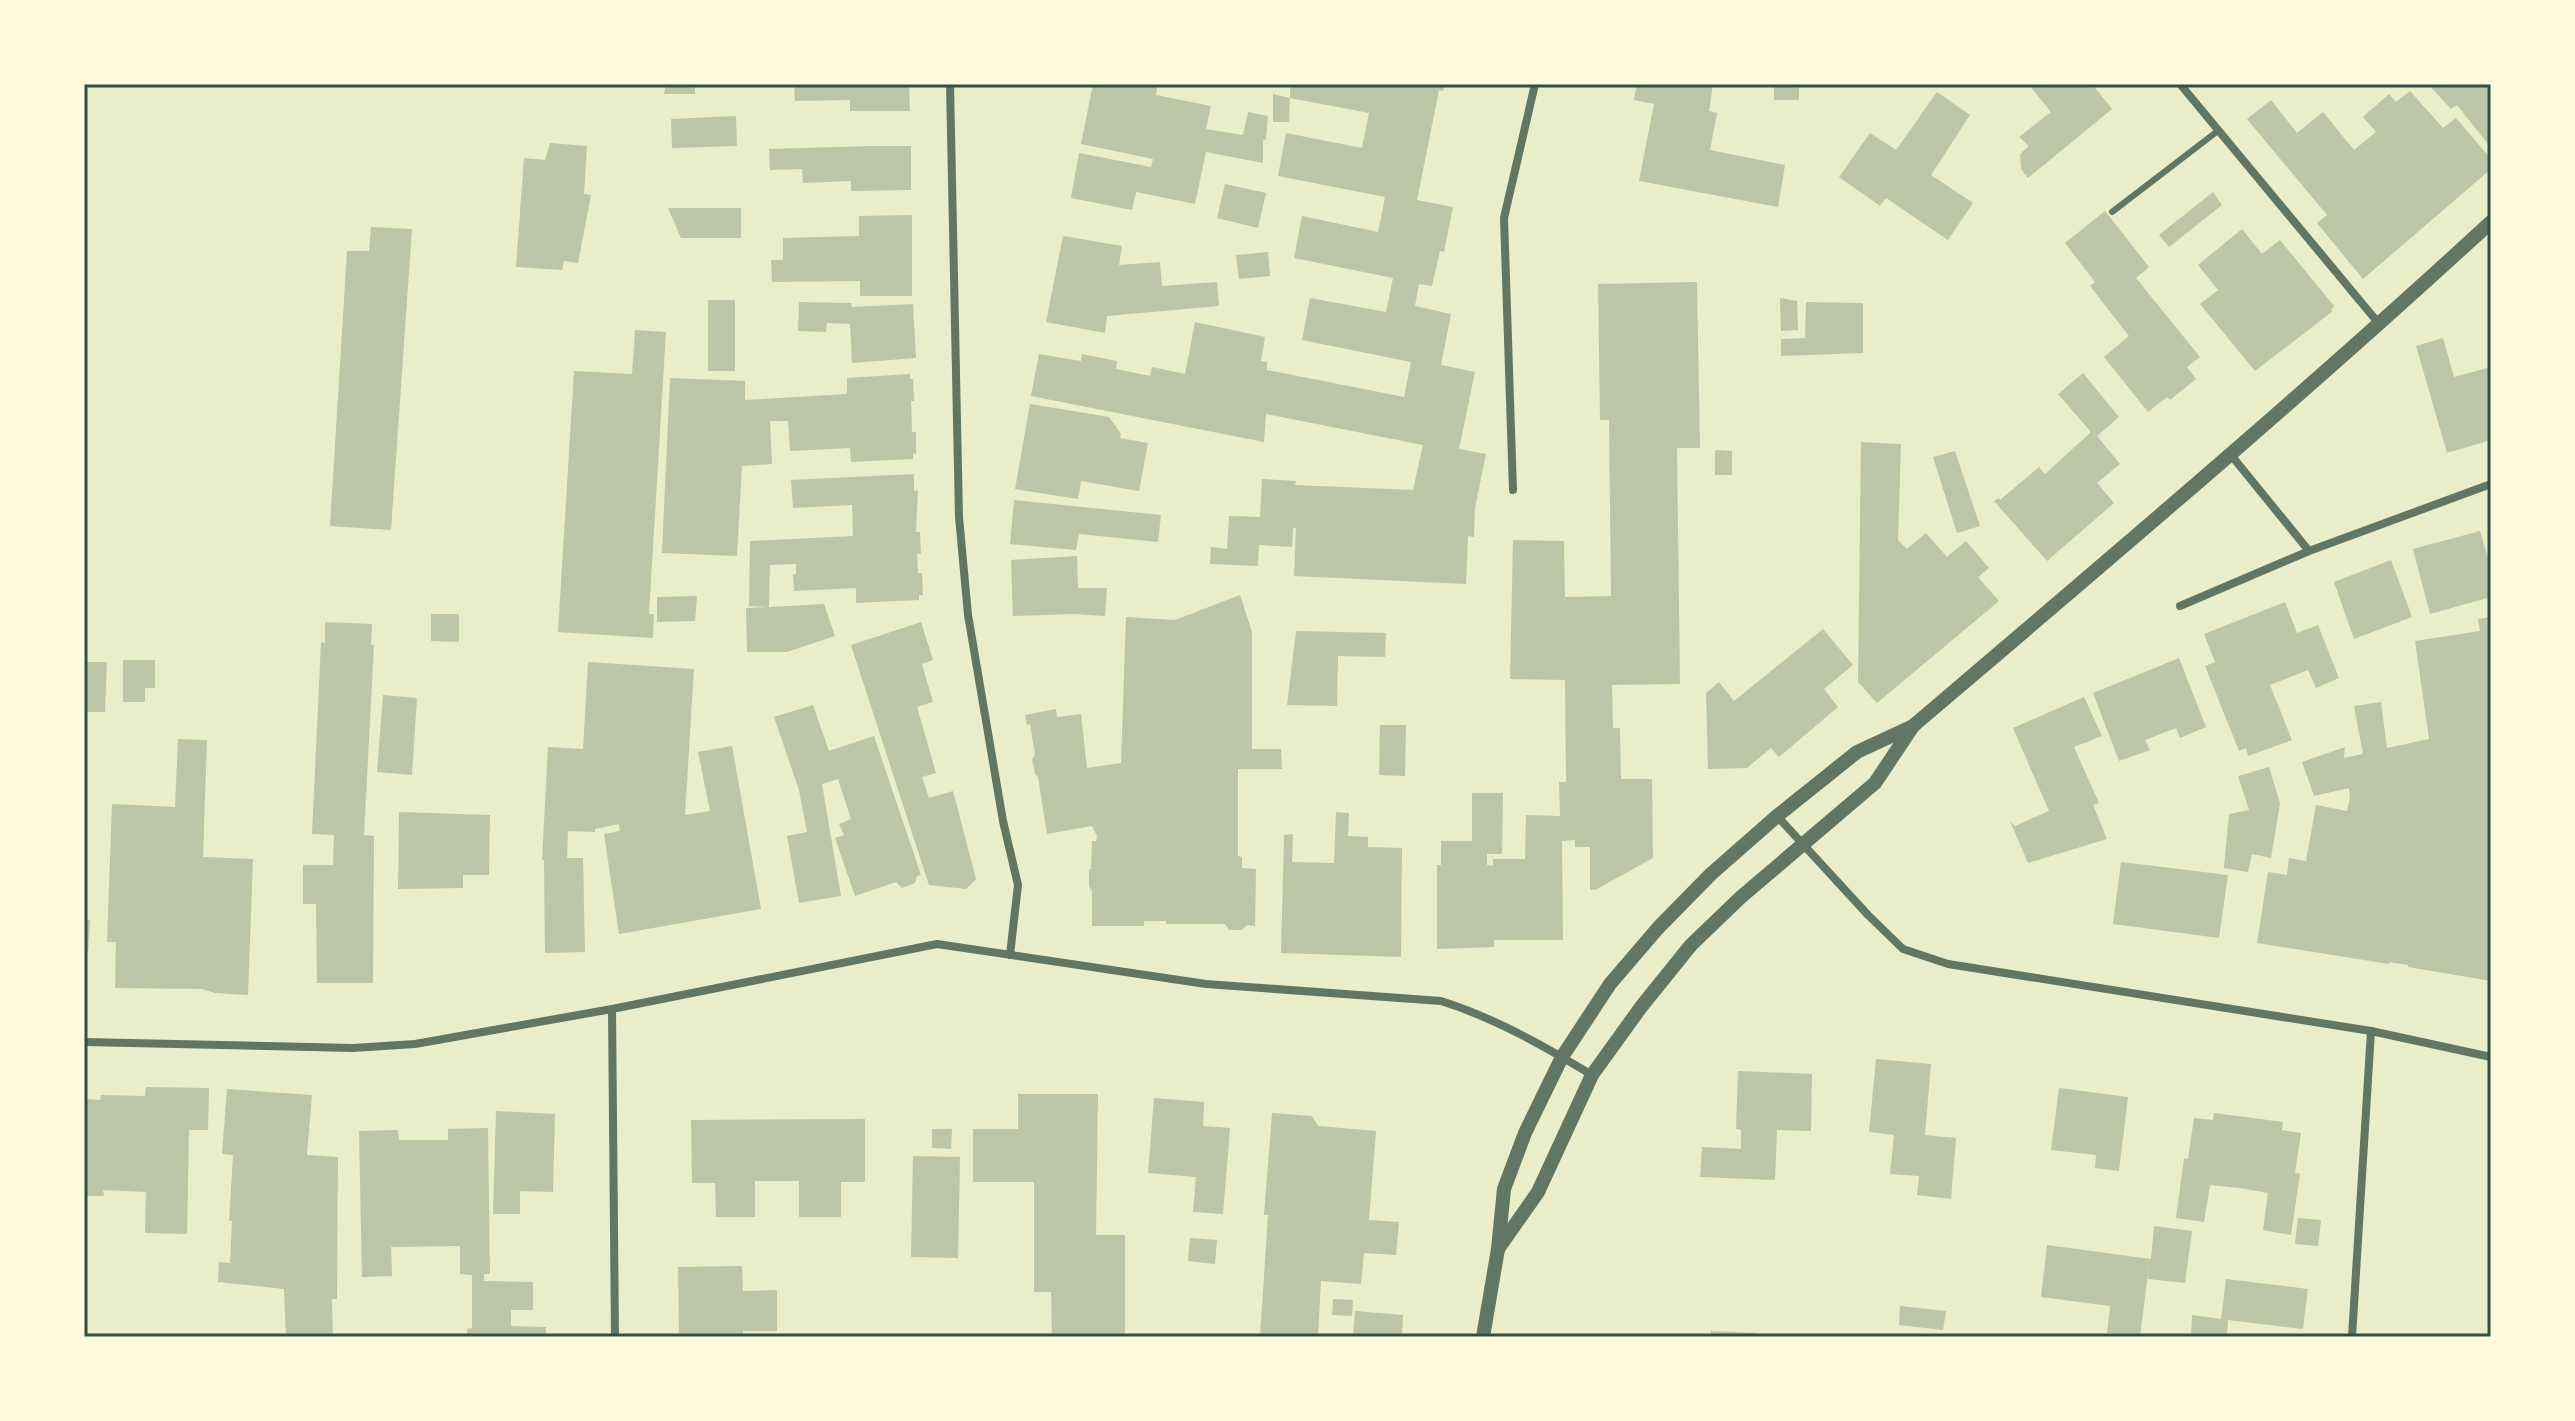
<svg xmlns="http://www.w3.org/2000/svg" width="2575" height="1421" font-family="'Fira Sans Condensed',sans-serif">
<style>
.building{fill:#bcc5a7}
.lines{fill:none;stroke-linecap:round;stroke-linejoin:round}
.service{stroke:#617663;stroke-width:6}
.minor{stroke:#617663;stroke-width:8}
.tertiary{stroke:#617663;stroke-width:14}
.neatline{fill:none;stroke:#344e41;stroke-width:3}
</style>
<rect width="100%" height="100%" fill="#e9edc9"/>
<g class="building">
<polygon points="666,84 695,84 695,94 664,94"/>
<polygon points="794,84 909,84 910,111 850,111 850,100 795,101"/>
<polygon points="1093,84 1158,84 1156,95 1211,106 1206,129 1243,135 1248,112 1268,116 1266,140 1263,139 1263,163 1206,152 1195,204 1136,192 1132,210 1071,198 1079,153 1151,167 1153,159 1081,144"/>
<polygon points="1290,84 1445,84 1443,91 1439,90 1417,200 1453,207 1444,252 1440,251 1432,286 1419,284 1415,306 1451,314 1441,365 1475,372 1459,449 1486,454 1475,508 1474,537 1468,536 1466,584 1294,576 1296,528 1293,528 1292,547 1259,545 1258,566 1210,564 1211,547 1227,549 1229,516 1260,517 1262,479 1296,481 1295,485 1413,490 1423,445 1266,414 1264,442 1031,396 1039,354 1081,361 1082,354 1117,361 1116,369 1150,376 1152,367 1185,374 1195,322 1265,337 1261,361 1267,362 1267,370 1404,397 1411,362 1302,340 1310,298 1386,312 1393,278 1294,258 1302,216 1378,232 1385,197 1278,176 1286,133 1362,148 1369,113 1290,98"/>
<polygon points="1637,84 1713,84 1709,111 1717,113 1710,150 1785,165 1778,207 1639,181 1654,104 1634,100"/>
<rect x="1774" y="84" width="25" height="16"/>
<polygon points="2028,84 2092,84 2112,109 2028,178 2021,169 2020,154 2029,146 2019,137 2051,112"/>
<polygon points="2428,84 2491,84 2491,148 2457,105 2451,109"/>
<polygon points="2410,91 2443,128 2456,118 2491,159 2491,169 2363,279 2317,223 2327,215 2247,119 2271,100 2297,133 2323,112 2354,150 2376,132 2363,117 2389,94 2396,102"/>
<polygon points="1937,92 1970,115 1931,175 1973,203 1948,240 1886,198 1880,206 1839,177 1870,133 1896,150"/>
<polygon points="1273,94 1290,98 1289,122 1273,122"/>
<polygon points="736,116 737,146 672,148 671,119"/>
<polygon points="550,143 587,146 584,194 591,195 578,263 564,261 562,270 516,267 524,158 545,160"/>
<polygon points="871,146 911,146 911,190 851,191 851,181 803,183 802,169 770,170 769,149"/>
<polygon points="1225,184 1266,193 1258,228 1217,218"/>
<polygon points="2213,192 2222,205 2169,247 2159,235"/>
<polygon points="668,208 741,208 741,238 681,238"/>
<polygon points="2105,211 2149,267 2136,278 2200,357 2187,367 2196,379 2170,400 2167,397 2148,412 2104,357 2129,336 2090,286 2095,282 2065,243"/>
<polygon points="912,215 912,296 860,296 860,281 772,282 771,260 783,260 783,238 859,236 859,216"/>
<polygon points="371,227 412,229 391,530 330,526 347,251 369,251"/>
<polygon points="2242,229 2262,254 2280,240 2334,306 2331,310 2333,311 2255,371 2200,304 2218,290 2198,265"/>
<polygon points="1063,236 1122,246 1119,265 1160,262 1162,286 1217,282 1219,306 1107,316 1105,333 1046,322"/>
<polygon points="1268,252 1270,276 1239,279 1236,255"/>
<polygon points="1697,282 1700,448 1677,448 1680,684 1612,685 1613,728 1620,728 1621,779 1652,779 1653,858 1595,890 1590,890 1590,847 1575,847 1575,840 1562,841 1563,940 1494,940 1494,947 1437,949 1437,865 1441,865 1441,841 1472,841 1472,793 1503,793 1502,854 1487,854 1487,865 1493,866 1493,859 1525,859 1526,815 1560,816 1559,782 1566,782 1565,680 1510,679 1513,540 1564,541 1565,597 1611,596 1609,420 1600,420 1598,284"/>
<polygon points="1780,298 1797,301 1798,330 1781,331"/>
<rect x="708" y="300" width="27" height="71"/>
<polygon points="799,302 851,303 852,307 913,304 916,358 852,363 850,324 827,323 826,332 798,331"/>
<polygon points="1806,302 1863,303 1863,353 1781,356 1781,339 1805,338"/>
<polygon points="635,330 666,332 649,614 654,614 653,638 558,632 574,371 632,374"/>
<polygon points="2443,338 2454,377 2491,367 2491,440 2447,453 2416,346"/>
<polygon points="2083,373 2119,417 2097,436 2120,464 2097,483 2114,503 2047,561 1994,501 1999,498 2000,500 2039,467 2045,474 2091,432 2058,394"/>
<polygon points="910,374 910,379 913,379 914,401 911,401 912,432 916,432 916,454 913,453 913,459 851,462 850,448 790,451 788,421 770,421 772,464 742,466 737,556 662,553 670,378 745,381 745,400 847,394 847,378"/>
<polygon points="1030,404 1109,417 1121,434 1120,438 1148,443 1139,491 1081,481 1078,499 1015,489"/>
<polygon points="1861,442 1901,444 1898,540 1907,549 1926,533 1947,557 1966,541 1989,568 1978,577 1999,601 1877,703 1858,682"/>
<polygon points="1715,450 1732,451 1732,475 1715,475"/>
<polygon points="1955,451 1980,526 1957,533 1933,457"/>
<polygon points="914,474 914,491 918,490 916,532 920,532 921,554 917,554 918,573 922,573 923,595 919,595 919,600 856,603 856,588 794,591 793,574 796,574 796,564 770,565 769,607 824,604 835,636 787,652 747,652 746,608 768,607 749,606 750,541 853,536 852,505 793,508 791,480"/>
<polygon points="1014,500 1161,515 1158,542 1079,534 1076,550 1010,544"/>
<polygon points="2480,531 2491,569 2491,597 2430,614 2413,549"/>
<polygon points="1077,556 1078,588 1107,588 1105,616 1074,614 1013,616 1011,560"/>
<polygon points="2391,560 2412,617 2354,639 2334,582"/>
<polygon points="1240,595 1252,632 1252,749 1281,749 1282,769 1238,769 1238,856 1242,857 1242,868 1256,869 1255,926 1247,925 1242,930 1229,930 1225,924 1166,924 1166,921 1144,921 1144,926 1092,926 1092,891 1089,886 1089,869 1091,869 1092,841 1096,841 1097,836 1092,826 1047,834 1038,777 1035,774 1032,759 1035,755 1030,724 1027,725 1025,715 1056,709 1057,717 1081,714 1087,768 1121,763 1126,617 1175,620"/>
<polygon points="697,596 695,621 657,622 657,597"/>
<polygon points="2285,602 2297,633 2318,625 2339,678 2316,688 2308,670 2270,685 2292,740 2248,756 2246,748 2239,751 2205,666 2215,662 2204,634"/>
<polygon points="431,614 459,614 459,642 431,641"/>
<polygon points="2491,617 2491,981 2408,967 2408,965 2389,962 2389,964 2257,943 2268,872 2287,875 2289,858 2306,861 2316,805 2347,811 2350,798 2349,788 2314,796 2302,762 2345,747 2344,758 2363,754 2354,706 2381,702 2387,748 2429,739 2415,641 2480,631 2478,619"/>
<polygon points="325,622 372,624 371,645 374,645 364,835 374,836 373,983 317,983 316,904 303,904 303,865 333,865 334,835 312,834 321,642 325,643"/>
<polygon points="921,622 933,660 922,664 933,702 917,707 936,773 922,777 929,798 953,791 976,879 966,889 929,885 851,645"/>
<polygon points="1823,629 1853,665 1824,689 1838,707 1779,757 1771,748 1747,768 1708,769 1706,693 1719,682 1734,701"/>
<polygon points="1296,631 1386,633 1385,657 1338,656 1337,706 1287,705"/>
<polygon points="2179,658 2206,727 2180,738 2176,728 2145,740 2150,750 2119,761 2093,693"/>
<polygon points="123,660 155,660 155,688 145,688 145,702 123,702"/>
<polygon points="84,662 107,662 105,712 84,712"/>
<polygon points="588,662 694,669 685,815 710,811 698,752 732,746 761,909 619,934 604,834 620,831 619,824 595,829 595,832 568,831 567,858 583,858 585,952 545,953 544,860 542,860 548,747 583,749"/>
<polygon points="383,695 417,698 412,775 377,772"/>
<polygon points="2084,697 2102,736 2074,747 2099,803 2093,805 2107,839 2028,863 2010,821 2015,826 2049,811 2013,728"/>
<polygon points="813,705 829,751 874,736 921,875 917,876 915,883 902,888 896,882 855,896 835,838 844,835 839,824 851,819 838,779 822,784 841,896 799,903 787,836 807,832 799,790 774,717"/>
<polygon points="1380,725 1406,725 1405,776 1379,775"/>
<polygon points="178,739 207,740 203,857 253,859 248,995 215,993 202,989 115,988 116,942 107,942 112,804 175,807"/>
<polygon points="2269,767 2280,803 2271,858 2252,854 2248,872 2224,868 2229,814 2249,810 2238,776"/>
<polygon points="399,812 490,815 489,875 463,875 463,888 398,889"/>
<polygon points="1336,812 1349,813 1348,836 1368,837 1368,847 1402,848 1401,957 1281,953 1284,835 1293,834 1292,862 1334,863"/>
<polygon points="2121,862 2228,875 2219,938 2113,924"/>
<polygon points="84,920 90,920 88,953 84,953"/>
<polygon points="1876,1059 1931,1064 1925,1135 1956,1138 1951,1199 1917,1195 1919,1176 1890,1174 1894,1135 1869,1132"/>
<polygon points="1738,1071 1812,1074 1811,1131 1777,1130 1775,1180 1700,1177 1702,1147 1741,1149 1741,1130 1736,1129"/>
<polygon points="146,1087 209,1088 208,1130 189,1130 187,1234 145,1233 146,1192 103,1190 104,1196 84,1196 84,1099 100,1100 101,1095 145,1096"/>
<polygon points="2059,1088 2128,1097 2119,1171 2095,1168 2096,1155 2051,1150"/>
<polygon points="227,1089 312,1095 307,1155 338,1157 337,1299 332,1299 333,1337 286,1337 284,1289 218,1282 219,1262 230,1263 232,1221 229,1221 233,1155 222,1154"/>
<polygon points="1018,1094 1098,1094 1096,1235 1125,1235 1125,1337 1052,1337 1051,1292 1034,1292 1034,1182 973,1182 973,1129 1018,1129"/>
<polygon points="1154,1098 1204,1102 1203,1126 1230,1128 1223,1214 1193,1212 1196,1177 1148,1173"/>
<polygon points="496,1111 555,1114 553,1192 520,1191 520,1214 493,1214"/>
<polygon points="1272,1113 1312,1116 1318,1126 1376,1131 1369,1220 1399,1222 1396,1255 1364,1253 1361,1284 1321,1281 1318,1337 1260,1337 1268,1215 1264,1215"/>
<polygon points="2214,1113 2283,1122 2282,1130 2301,1133 2295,1173 2300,1174 2291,1235 2263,1230 2268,1193 2239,1188 2210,1185 2204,1222 2176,1218 2184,1158 2188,1159 2194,1118 2213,1120"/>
<polygon points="865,1119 865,1182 841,1182 841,1217 799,1217 799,1181 755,1181 755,1217 716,1217 715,1183 692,1183 691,1120"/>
<polygon points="488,1128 490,1274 484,1274 484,1281 533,1282 533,1310 511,1310 511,1326 546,1327 546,1337 467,1337 467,1329 472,1328 472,1275 460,1274 460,1246 391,1247 392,1276 362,1277 359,1131 398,1130 399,1140 448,1140 448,1129"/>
<polygon points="932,1129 952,1129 951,1149 932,1148"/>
<polygon points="913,1156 960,1157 958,1258 911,1257"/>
<polygon points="2298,1218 2321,1220 2318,1246 2295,1244"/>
<polygon points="2154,1226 2192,1231 2185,1283 2148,1279 2149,1266 2140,1337 2107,1333 2110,1306 2041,1297 2047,1245 2151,1259"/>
<polygon points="1190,1238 1217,1240 1215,1264 1188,1261"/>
<polygon points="742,1266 743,1291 777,1290 777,1331 743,1331 743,1337 679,1337 678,1267"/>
<polygon points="2226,1279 2308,1289 2303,1329 2228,1320 2227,1337 2191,1337 2192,1315 2221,1319"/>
<polygon points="1333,1299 1353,1300 1352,1316 1332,1315"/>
<polygon points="1900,1306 1946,1311 1943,1330 1899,1325"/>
<polygon points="1355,1311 1403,1315 1402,1337 1353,1337"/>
<polygon points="1711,1331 1758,1333 1758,1337 1711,1337"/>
</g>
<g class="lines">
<polyline class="service" points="2112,212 2219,130"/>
<g class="minor">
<polyline points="950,84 959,517 968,615 1003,821 1018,885 1010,955"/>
<polyline points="2180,84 2380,325"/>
<polyline points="2231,455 2309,551"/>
<polyline points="1513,490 1504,218 1535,84"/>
<polyline points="2180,606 2309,551 2491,484"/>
<polyline points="1777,816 1868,915 1903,949 1948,964 2371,1031 2491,1057"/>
<polyline points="612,1009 615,1337"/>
<path d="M84,1042L353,1048L415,1044L612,1009L937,944L1206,984L1441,1001C1495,1018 1544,1046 1592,1075"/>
<polyline points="2352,1337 2371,1031"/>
</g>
<g class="tertiary">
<path d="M1498,1249L1538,1192L1592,1075L1641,1007L1691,945L1741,897L1875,783L1913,726C2108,560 2303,395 2491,222"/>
<polyline points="1483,1337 1498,1249 1504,1189 1525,1133 1562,1057 1610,984 1658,928 1711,874 1777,816 1857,752 1913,726"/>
</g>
</g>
<rect width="2575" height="1421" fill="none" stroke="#fefae0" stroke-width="172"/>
<rect x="86" y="86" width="2403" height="1249" class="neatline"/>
</svg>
